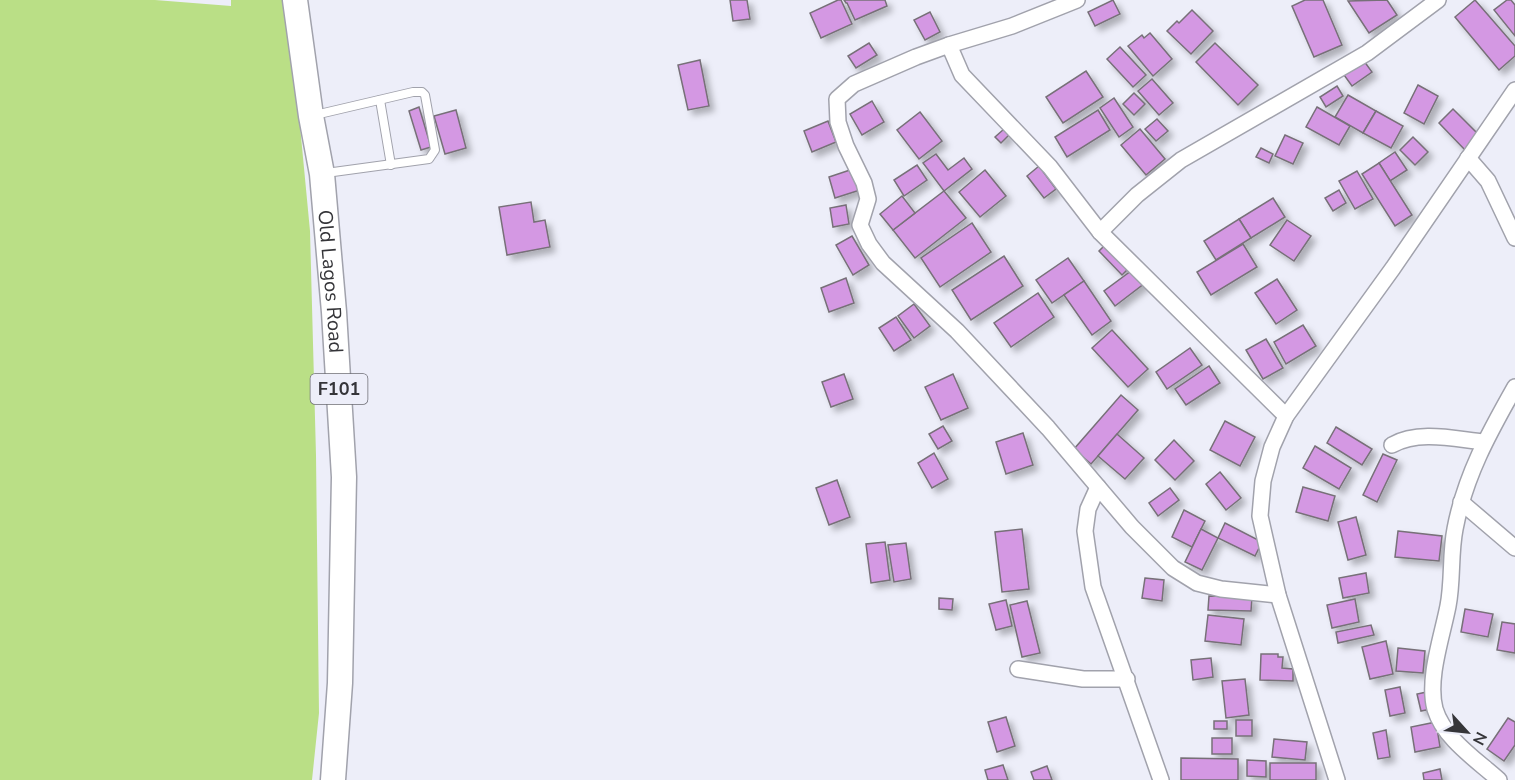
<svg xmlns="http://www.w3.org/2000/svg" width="1515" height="780" font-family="'Nunito Sans',sans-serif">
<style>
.green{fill:#badf86}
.building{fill:#d498e3;stroke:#777078;stroke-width:1.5;filter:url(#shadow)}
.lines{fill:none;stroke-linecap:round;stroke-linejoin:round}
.service-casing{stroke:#a1a2ac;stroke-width:10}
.minor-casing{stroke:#a1a2ac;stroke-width:18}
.primary-casing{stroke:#a1a2ac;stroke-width:27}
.service{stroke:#fff;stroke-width:8}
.minor{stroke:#fff;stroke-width:15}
.primary{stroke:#fff;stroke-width:24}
.labels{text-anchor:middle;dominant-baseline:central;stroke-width:4.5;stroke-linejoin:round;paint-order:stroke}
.shield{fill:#edeef9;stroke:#6c6c73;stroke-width:1.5}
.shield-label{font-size:18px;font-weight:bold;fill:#353539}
.street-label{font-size:20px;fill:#353539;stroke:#edeef9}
</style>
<defs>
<filter id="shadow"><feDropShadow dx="5" dy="5" stdDeviation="3" flood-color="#0004"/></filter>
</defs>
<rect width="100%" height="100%" fill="#edeef9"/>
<polygon class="green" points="0,0 155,0 231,6 231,0 288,0 310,231 316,455 319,713 312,780 0,780"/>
<g class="building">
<polygon points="730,0 747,0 750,19 733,21"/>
<polygon points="838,0 841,0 852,24 821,38 810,13"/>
<polygon points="844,0 885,0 887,6 855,20 847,3 846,3"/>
<polygon points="1113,0 1120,14 1095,26 1088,12"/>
<polygon points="1305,0 1323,0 1342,45 1314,57 1292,6"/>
<polygon points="1387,0 1397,15 1369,33 1348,1"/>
<polygon points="1475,0 1515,46 1515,56 1499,70 1455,17"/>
<polygon points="1507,0 1511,0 1515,5 1515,36 1494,10"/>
<polygon points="1192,10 1213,31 1191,54 1167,31 1177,21 1179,23"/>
<polygon points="930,12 940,32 925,40 914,20"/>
<polygon points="1150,33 1172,59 1153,76 1128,46 1142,35 1144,38"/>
<polygon points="869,43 877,55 856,68 848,56"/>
<polygon points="1215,43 1258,85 1238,105 1196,62"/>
<polygon points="1120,47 1146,75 1133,87 1107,59"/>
<polygon points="700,60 709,106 688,110 678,65"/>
<polygon points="1364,61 1372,72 1352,86 1344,75"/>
<polygon points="1086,71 1103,97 1063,123 1046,97"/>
<polygon points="1152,79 1173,103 1159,115 1138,91"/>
<polygon points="1418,85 1438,96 1424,124 1404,113"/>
<polygon points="1337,86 1343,96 1326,107 1320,97"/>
<polygon points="1134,93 1145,104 1134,115 1123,104"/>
<polygon points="1348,95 1376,111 1363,133 1335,117"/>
<polygon points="1114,98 1133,127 1119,137 1100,108"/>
<polygon points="872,101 884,122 862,135 850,114"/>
<polygon points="419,107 431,147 421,150 409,111"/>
<polygon points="1317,107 1350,126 1339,145 1306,127"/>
<polygon points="1453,109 1480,136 1465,150 1439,123"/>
<polygon points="456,110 466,148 445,154 434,116"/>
<polygon points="1098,110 1110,130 1067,157 1055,137"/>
<polygon points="1376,111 1403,126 1391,148 1363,133"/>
<polygon points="920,112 942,141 919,159 897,130"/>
<polygon points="1157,119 1168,131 1156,141 1145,129"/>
<polygon points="828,121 836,142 812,152 804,131"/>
<polygon points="1004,129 1009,135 1001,143 995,137"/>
<polygon points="1140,129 1165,159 1146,175 1121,145"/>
<polygon points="1285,135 1303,143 1293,164 1275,156"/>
<polygon points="1413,137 1428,152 1415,165 1400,150"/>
<polygon points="1261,148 1273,154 1269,163 1256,157"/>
<polygon points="1395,152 1407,170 1390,181 1379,163"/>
<polygon points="936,154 948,170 964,158 972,169 944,191 923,163"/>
<polygon points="1379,163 1412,215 1395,226 1362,174"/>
<polygon points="917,165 927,180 904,196 894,180"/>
<polygon points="1039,166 1056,189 1044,198 1027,176"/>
<polygon points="853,169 860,190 835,198 829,177"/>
<polygon points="985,170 1006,196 980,217 959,192"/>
<polygon points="1357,171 1373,199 1355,209 1339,181"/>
<polygon points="1339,190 1346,203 1333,211 1325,198"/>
<polygon points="944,191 966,218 915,258 893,230"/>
<polygon points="902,196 915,213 893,230 880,214"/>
<polygon points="1273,198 1285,217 1251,238 1239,219"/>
<polygon points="531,202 534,222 545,220 550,247 507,255 499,207"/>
<polygon points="846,205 849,224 833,227 830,208"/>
<polygon points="1239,219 1251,238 1216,260 1204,241"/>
<polygon points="1287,220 1311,236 1294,261 1270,245"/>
<polygon points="972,223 991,252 940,287 921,258"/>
<polygon points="852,236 869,265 853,275 836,245"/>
<polygon points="1108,242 1131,266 1122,275 1099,251"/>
<polygon points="1243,244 1257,267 1211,295 1197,272"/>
<polygon points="1004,256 1023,286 971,320 952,290"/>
<polygon points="1068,258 1084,281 1052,303 1036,280"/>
<polygon points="1135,268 1145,283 1115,306 1104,291"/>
<polygon points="846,278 854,303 829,312 821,288"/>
<polygon points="1277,279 1297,310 1276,324 1255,293"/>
<polygon points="1084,281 1111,321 1092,335 1064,295"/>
<polygon points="1038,293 1054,317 1011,347 994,323"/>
<polygon points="914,304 930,326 914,338 898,316"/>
<polygon points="896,317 911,340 894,351 879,328"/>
<polygon points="1303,325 1316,346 1286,364 1274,342"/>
<polygon points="1112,330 1148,369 1128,387 1092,348"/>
<polygon points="1266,339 1283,368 1263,379 1246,350"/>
<polygon points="1190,348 1202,365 1167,389 1156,372"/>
<polygon points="1209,366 1220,383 1186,405 1175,389"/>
<polygon points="844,374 853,399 831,407 822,382"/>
<polygon points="953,374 968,408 941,420 925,387"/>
<polygon points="1121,395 1138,410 1091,464 1074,449"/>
<polygon points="1225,421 1255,437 1240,466 1210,450"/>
<polygon points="943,426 952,441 938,449 929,434"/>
<polygon points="1336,427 1372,449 1362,465 1327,443"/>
<polygon points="1023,433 1033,465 1006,474 996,442"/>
<polygon points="1117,434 1144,458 1125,479 1098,456"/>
<polygon points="1174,440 1194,461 1175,480 1155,460"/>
<polygon points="1315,446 1351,468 1339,489 1303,468"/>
<polygon points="934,453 948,479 932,488 918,463"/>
<polygon points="1383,454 1397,460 1377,502 1363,495"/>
<polygon points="1220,472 1241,498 1226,510 1206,484"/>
<polygon points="837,480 850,517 829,525 816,488"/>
<polygon points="1303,487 1335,496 1328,521 1296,512"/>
<polygon points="1170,488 1179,500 1158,516 1149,503"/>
<polygon points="1184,510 1205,521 1192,547 1172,537"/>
<polygon points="1356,517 1366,555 1348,560 1338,522"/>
<polygon points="1225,523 1262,542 1255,556 1218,538"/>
<polygon points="1022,529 1029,589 1002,592 995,532"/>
<polygon points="1201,529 1218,538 1202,570 1185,562"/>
<polygon points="1398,531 1442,536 1439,561 1395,557"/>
<polygon points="885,542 890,580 871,583 866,544"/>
<polygon points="906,543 911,579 894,582 888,545"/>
<polygon points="1366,573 1369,593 1343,598 1339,578"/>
<polygon points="1145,578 1164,580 1162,601 1142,598"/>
<polygon points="1209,596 1252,597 1251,611 1208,610"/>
<polygon points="939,598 953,599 952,610 939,609"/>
<polygon points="1355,599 1359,622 1332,628 1327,605"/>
<polygon points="1006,600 1012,626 996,630 989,604"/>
<polygon points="1027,601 1040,653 1022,657 1010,605"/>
<polygon points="1465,609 1493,614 1488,637 1461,632"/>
<polygon points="1208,615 1244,619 1241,645 1205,641"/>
<polygon points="1502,622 1515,624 1515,653 1497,650"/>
<polygon points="1371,625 1374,635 1338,643 1336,632"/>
<polygon points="1386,641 1393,674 1370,679 1362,647"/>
<polygon points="1398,648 1425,651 1423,673 1396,671"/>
<polygon points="1261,654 1278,654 1278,657 1283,657 1282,668 1293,669 1293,681 1260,680"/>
<polygon points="1211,658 1213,677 1193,680 1191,660"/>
<polygon points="1245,679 1249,715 1226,718 1222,681"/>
<polygon points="1400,687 1405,713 1390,716 1385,690"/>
<polygon points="1427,692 1431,709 1421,711 1417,694"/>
<polygon points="1006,717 1015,746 997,752 988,722"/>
<polygon points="1508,718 1515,722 1515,745 1504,761 1487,749"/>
<rect x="1236" y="720" width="16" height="16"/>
<rect x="1214" y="721" width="13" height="8"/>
<polygon points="1436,722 1440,747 1415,752 1411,727"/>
<polygon points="1386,730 1390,757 1378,759 1373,733"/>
<rect x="1212" y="738" width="20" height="16"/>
<polygon points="1274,739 1307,742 1305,760 1272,757"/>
<polygon points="1181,758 1238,759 1238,780 1181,780"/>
<polygon points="1247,760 1266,761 1266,777 1247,776"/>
<rect x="1270" y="763" width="46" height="17"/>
<polygon points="1003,765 1008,780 988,780 985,770"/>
<polygon points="1047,766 1052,780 1034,780 1031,772"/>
<polygon points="1440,769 1442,780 1424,780 1423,773"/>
</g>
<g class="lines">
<g class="service-casing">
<g id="service">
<polyline points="380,100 391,165"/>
<polyline points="315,115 413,92 422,92 425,95 435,150 429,159 326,173"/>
</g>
</g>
<g class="minor-casing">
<g id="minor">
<polyline points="1077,0 1012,26 949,45 916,57 854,84 837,99 838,122 846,146 864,183 868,199 860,225 869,244 883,263 957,331 1048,428 1132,527 1173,568 1197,583 1221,589 1278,595"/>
<polyline points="949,45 962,75 1050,167 1100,232 1286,416"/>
<polyline points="1468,158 1488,181 1515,238"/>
<polyline points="1100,232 1137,195 1181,160 1367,53 1438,0"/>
<path d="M1392,445C1419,430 1454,439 1484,442"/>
<polyline points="1098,487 1088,509 1085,531 1093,587 1161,780"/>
<polyline points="1461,502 1515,548"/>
<polyline points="1018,669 1083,679 1127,679"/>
<polyline points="1337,780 1278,595 1260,516 1263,481 1272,447 1286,416 1393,268 1515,90"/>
<path d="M1499,780C1477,760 1444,739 1435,709C1427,679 1442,637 1448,606C1453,581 1450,554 1455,529C1465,476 1489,433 1515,387"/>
</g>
</g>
<g class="primary-casing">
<g id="primary">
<path id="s1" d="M295,0L311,116L322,174L334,312L344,477L340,683L333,780"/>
</g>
</g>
<use href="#service" class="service"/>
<use href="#minor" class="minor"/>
<use href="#primary" class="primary"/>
</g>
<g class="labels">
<rect class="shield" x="310.5" y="374" width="57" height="30" rx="4.5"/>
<g class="shield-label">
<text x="339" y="389">F101</text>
</g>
<g class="street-label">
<text stroke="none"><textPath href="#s1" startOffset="284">Old Lagos Road</textPath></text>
</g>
</g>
<g transform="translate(1467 732) rotate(117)" stroke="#edeef9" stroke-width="4.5" paint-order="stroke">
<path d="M0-4.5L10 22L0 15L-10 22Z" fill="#353539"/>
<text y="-9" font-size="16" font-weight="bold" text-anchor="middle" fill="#353539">N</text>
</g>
</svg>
